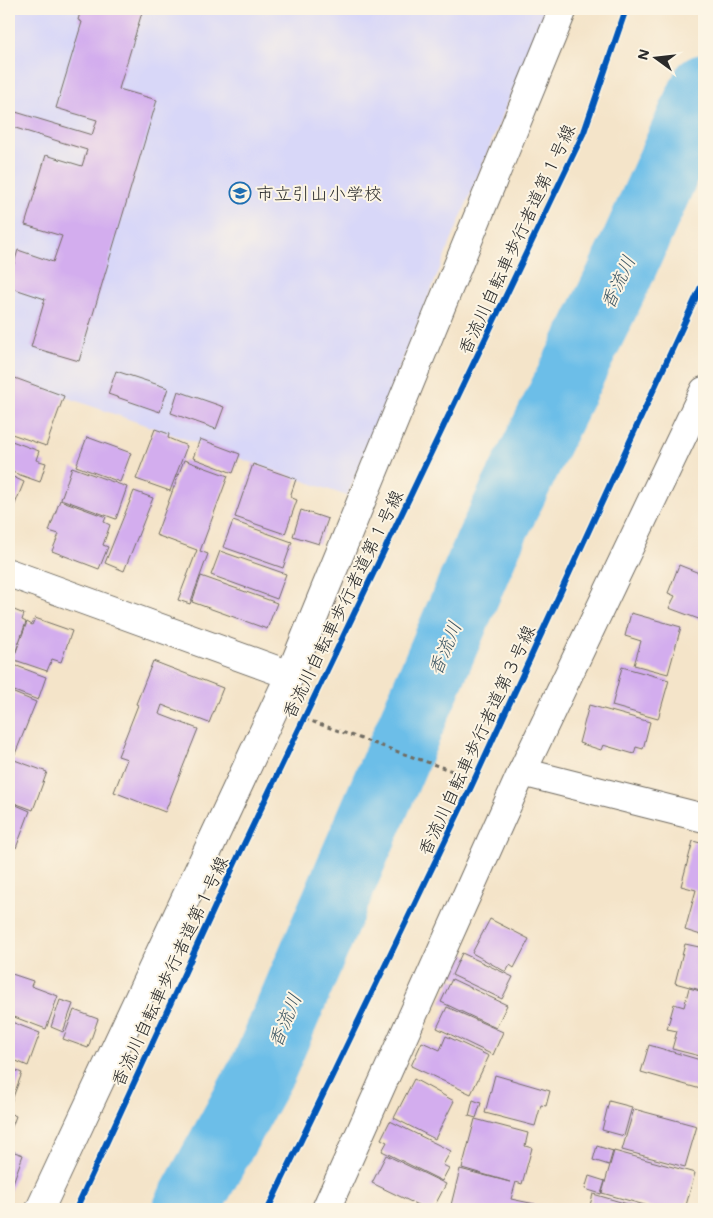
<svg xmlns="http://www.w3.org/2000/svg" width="713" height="1218" font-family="Mali,'Klee One',sans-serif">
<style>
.built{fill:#d8d7f8}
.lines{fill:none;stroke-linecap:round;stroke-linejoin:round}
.river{stroke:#6cbee8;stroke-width:66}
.building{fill:#d3adee}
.minor-casing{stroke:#716c62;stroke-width:30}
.path{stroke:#716c62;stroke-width:3;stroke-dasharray:4 4;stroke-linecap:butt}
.minor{stroke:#fff;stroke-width:28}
.cycleway-casing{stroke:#fcf5e5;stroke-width:9}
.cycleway{stroke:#0057b8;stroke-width:6}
.labels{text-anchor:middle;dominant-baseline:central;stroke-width:4;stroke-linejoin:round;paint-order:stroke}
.poi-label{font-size:18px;fill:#2b2b2b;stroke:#fcf5e5;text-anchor:start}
.street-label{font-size:18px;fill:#2b2b2b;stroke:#fcf5e5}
.water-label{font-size:19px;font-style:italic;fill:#3e5764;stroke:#fcf5e5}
</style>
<rect width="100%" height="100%" fill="#fcf5e5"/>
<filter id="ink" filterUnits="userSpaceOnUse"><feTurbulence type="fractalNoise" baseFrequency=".02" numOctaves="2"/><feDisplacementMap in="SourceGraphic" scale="10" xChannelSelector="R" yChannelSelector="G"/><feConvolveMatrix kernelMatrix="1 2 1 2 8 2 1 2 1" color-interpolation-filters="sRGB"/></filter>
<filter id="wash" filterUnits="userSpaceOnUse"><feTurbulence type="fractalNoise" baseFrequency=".0096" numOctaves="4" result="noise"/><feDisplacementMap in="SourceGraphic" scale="20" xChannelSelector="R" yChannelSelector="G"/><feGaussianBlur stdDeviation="1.12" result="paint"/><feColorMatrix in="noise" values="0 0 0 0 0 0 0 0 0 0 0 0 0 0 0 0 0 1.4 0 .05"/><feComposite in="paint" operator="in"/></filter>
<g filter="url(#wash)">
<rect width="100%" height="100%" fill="#f4e4c9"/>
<polygon class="built" points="9,9 546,9 347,496 9,377"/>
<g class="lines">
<polyline class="river" points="186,1209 264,1067 492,535 618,279 704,87"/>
</g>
<g id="blocks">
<g class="building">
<polygon points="81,9 143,9 119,89 157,100 79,361 31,347 45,299 9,287 9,280 18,250 53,262 62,236 25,225 46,155 82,166 87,150 9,126 9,110 92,135 97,120 56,108 82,22 78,20"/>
<polygon points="116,371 168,388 160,412 108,394"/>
<polygon points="15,378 64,396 46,446 9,433 9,395"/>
<polygon points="178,391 224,407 216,429 171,413"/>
<polygon points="155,429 169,434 168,438 187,446 170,491 136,479"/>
<polygon points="87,437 131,453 120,482 76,466"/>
<polygon points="200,439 240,454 233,473 193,458"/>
<polygon points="9,440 39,451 36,460 46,463 40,482 9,471"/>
<polygon points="184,460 228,476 200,551 208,554 190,604 178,600 197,550 156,535"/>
<polygon points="253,464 296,479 290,497 297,500 285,534 235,517"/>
<polygon points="72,467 127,487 116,519 61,499"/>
<polygon points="9,475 24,482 9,519"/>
<polygon points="134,491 153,498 124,571 105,563"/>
<polygon points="60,500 106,517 104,522 110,525 103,545 108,547 99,569 52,551 59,534 49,531"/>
<polygon points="301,510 328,519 319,544 293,536"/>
<polygon points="233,521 292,542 283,568 223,547"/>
<polygon points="220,551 286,574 277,599 211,575"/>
<polygon points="679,565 704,575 704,621 669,608 675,596 668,593"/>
<polygon points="201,576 277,603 267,629 192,602"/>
<polygon points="9,608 24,614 22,620 26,622 15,654 27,622 32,625 35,618 72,631 61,662 52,659 47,671 9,658"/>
<polygon points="631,613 681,627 668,674 634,665 641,641 625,636"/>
<polygon points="153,661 223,688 209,723 162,705 159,714 198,729 165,812 114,792 127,759 118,756 138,705 136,704"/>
<polygon points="9,663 46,677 38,700 9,689"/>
<polygon points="622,667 669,680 658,719 612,706"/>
<polygon points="9,691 36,702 15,754 9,751"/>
<polygon points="589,705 650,722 643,749 636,747 634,754 603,745 601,750 579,743"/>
<polygon points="9,758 47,772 33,810 9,801"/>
<polygon points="9,802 30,811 16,848 9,845"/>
<polygon points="693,841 704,844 704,936 685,930 696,890 681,886"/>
<polygon points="490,919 529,939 514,968 510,965 506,972 472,953"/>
<polygon points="685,944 704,948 704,991 675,983"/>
<polygon points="462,953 513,977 502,999 452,975"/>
<polygon points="9,973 33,981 31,986 58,996 46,1029 9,1015"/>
<polygon points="452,979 507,1005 496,1028 441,1002"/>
<polygon points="689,988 704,992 704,1057 672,1049 677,1031 667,1029 674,1004 684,1007"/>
<polygon points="60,1000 73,1004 63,1032 51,1027"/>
<polygon points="447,1007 503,1032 493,1055 437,1028"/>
<polygon points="74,1010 98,1019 88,1048 63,1039"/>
<polygon points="9,1021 40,1033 28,1066 9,1058"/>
<polygon points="446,1036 489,1056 471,1094 411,1066 422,1042 440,1050"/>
<polygon points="649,1045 704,1061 704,1090 641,1072"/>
<polygon points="9,1068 22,1073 9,1108"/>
<polygon points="495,1075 550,1091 546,1106 541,1105 535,1126 485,1113"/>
<polygon points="414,1079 454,1101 435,1139 394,1118"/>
<polygon points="473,1100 481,1103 476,1118 469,1116"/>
<polygon points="609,1101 632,1107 624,1136 602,1130"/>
<polygon points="634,1109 697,1126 685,1167 622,1150"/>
<polygon points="9,1113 16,1116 9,1135"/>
<polygon points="475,1119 528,1133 525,1146 532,1148 522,1184 516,1182 511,1199 535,1204 533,1209 450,1209 460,1169 510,1182 462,1168"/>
<polygon points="390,1121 451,1151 443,1165 449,1168 442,1181 382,1151 387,1142 381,1139"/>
<polygon points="597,1146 613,1151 609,1165 593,1160"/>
<polygon points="9,1150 23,1155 9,1194"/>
<polygon points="614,1151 695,1173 685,1209 659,1209 602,1193"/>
<polygon points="386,1155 446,1184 433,1209 426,1209 372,1183"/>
<polygon points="589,1176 605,1181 601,1194 585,1189"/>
<polygon points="593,1194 645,1209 589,1209"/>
</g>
</g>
</g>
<g filter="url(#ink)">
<use href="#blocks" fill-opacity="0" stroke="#716c62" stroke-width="1"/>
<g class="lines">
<g class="minor-casing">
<g id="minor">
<polyline points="9,573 290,675"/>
<polyline points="522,772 704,818"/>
<polyline points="40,1209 290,675 563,9"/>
<polyline points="326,1209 522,772 704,391"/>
</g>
</g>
<g class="path">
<polyline points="349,627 584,132 626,9"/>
<polyline points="305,719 475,779"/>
<polyline points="268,1209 471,787 704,280"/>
</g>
<use href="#minor" class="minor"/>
<g class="cycleway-casing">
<g id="cycleway">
<polyline points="76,1209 235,863 584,132 626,9"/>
<polyline points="268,1209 471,787 704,280"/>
</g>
</g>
<use href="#cycleway" class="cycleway"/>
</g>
</g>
<defs>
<g id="school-ring" transform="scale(1.125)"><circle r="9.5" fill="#fcf5e5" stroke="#1f6fb2" stroke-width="1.5"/><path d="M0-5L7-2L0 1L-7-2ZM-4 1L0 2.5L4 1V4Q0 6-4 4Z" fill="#1f6fb2"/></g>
</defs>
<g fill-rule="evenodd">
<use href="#school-ring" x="240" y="193"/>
</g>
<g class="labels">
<g class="poi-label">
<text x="256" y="193">市立引山小学校</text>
</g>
<g class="street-label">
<text transform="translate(516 239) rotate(-65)">香流川自転車歩行者道第１号線</text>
<text transform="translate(342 604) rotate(-64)">香流川自転車歩行者道第１号線</text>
<text transform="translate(476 740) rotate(-65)">香流川自転車歩行者道第３号線</text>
<text transform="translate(169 971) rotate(-65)">香流川自転車歩行者道第１号線</text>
</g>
<g class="water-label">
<text transform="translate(617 282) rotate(-65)">香流川</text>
<text transform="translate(444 648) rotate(-67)">香流川</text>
<text transform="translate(284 1020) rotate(-67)">香流川</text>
</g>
</g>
<rect width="713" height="1218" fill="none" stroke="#fcf5e5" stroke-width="30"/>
<g transform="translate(656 58) rotate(285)" stroke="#fcf5e5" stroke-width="4" paint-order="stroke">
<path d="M0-4L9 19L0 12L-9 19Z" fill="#2b2b2b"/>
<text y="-8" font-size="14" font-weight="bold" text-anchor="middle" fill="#2b2b2b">N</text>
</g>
</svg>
